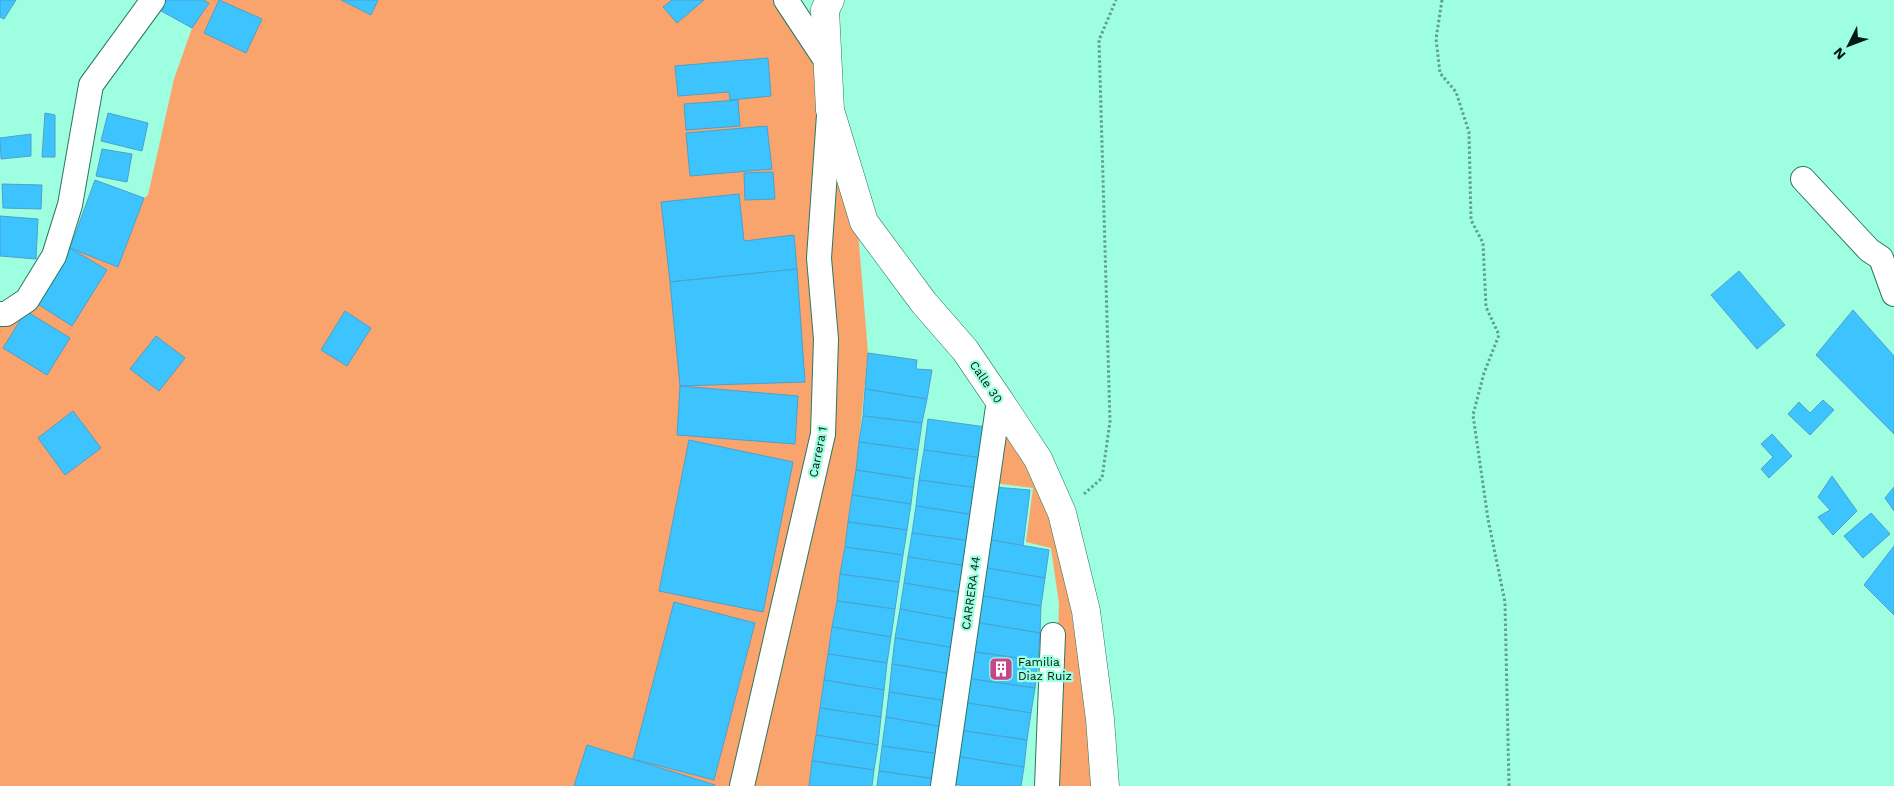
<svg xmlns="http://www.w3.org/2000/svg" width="1894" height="786" font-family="'Work Sans',sans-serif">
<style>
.green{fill:#f9a36d}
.building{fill:#3dc3fe;stroke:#4da1ca}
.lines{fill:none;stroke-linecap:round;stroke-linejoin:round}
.minor-casing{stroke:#2c7762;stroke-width:26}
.tertiary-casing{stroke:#2c7762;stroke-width:29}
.path{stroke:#5da18c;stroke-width:3;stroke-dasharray:2.5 2.5;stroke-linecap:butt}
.minor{stroke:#fff;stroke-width:24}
.tertiary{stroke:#fff;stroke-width:28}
.labels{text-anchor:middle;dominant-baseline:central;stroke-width:4.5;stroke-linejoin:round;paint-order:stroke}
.street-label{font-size:12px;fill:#001b13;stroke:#9efee0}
.poi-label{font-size:12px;fill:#001b13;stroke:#9efee0;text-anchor:start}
</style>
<rect width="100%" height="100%" fill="#9efee0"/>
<g class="green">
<polygon points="202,0 798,0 857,219 868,353 856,470 809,786 0,786 0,314 7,314 95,237 148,195 174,79"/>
<polygon points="1001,413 1033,460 1065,573 1087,708 1091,786 1053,786 1059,604 1051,548 1026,542 1033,488 994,483"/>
</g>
<g class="building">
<polygon points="0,0 16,0 4,19 0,17"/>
<polygon points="158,0 203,0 209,3 192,28 154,7"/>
<polygon points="219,0 262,19 246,53 204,33"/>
<polygon points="341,0 378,0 371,15"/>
<polygon points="672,0 704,0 677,23 663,7"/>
<polygon points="768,58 771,96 730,100 729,92 678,96 675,66"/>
<polygon points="738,100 740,126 686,130 684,104"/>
<polygon points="45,113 55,115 55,157 42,157"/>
<polygon points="108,113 148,123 142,151 101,141"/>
<polygon points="767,126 772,169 690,176 686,133"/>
<polygon points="31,134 31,156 1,159 0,138"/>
<polygon points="102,149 132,154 127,182 96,176"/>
<polygon points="773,172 775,199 745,200 744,173"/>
<polygon points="95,180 144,198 118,267 70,248"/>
<polygon points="2,184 42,185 41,209 3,208"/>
<polygon points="739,194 744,241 794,235 797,269 670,282 661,202"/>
<polygon points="0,216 38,219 36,259 0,256"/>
<polygon points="70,248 107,270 72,326 36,303"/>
<polygon points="797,269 805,382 680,386 670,282"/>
<polygon points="1739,271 1785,325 1757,349 1711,295"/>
<polygon points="1853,310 1894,356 1894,434 1816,355"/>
<polygon points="26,311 70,338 47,375 3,348"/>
<polygon points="345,311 371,328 347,366 321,350"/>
<polygon points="156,336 185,358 159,391 130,369"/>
<polygon points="868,353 917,360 916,369 932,370 927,399 865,389"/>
<polygon points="680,386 798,396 795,444 677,435"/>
<polygon points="865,389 927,399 922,423 863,416"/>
<polygon points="1823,400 1834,410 1810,435 1788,414 1799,402 1810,413"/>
<polygon points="73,411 101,448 65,475 38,438"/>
<polygon points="863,416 922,423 918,450 859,442"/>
<polygon points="928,419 986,427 982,458 924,450"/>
<polygon points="1772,434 1792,456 1769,478 1761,469 1773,457 1761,444"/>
<polygon points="689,440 793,462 763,612 659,591"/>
<polygon points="859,442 918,450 914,479 856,470"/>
<polygon points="924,450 982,458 978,488 919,480"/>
<polygon points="856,470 914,479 911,504 852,495"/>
<polygon points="1832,476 1857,511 1833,535 1818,517 1830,510 1818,497"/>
<polygon points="919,480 978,488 975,515 916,506"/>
<polygon points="994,487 1030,490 1023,546 986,539"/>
<polygon points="1894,487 1894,511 1885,498"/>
<polygon points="852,495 911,504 907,530 848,522"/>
<polygon points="916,506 975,515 971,541 912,533"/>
<polygon points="1871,513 1890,534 1863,558 1844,536"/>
<polygon points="848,522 907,530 903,555 845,547"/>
<polygon points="912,533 971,541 967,566 908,557"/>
<polygon points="986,539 1049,550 1045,578 981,567"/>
<polygon points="1894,546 1894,615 1864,585"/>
<polygon points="845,547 903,555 899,582 840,574"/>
<polygon points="908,557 967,566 963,593 904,583"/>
<polygon points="981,567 1045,578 1041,606 977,595"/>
<polygon points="840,574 899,582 895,609 837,601"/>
<polygon points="904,583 963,593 959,620 900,609"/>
<polygon points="977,595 1041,606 1040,633 974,622"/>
<polygon points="837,601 895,609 891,637 832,627"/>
<polygon points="674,602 755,623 714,780 633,759"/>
<polygon points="900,609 959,620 955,648 895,638"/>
<polygon points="974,622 1040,633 1038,661 969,651"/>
<polygon points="832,627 891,637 887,663 828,654"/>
<polygon points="895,638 955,648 951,674 892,664"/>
<polygon points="969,651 1038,661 1035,688 965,678"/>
<polygon points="828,654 887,663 884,690 824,680"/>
<polygon points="892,664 951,674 947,701 889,692"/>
<polygon points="965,678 1035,688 1031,713 962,702"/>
<polygon points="824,680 884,690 881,717 820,708"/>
<polygon points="889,692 947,701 943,727 886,717"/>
<polygon points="962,702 1031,713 1027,740 958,730"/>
<polygon points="820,708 881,717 878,745 816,735"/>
<polygon points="886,717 943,727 940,754 882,746"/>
<polygon points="958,730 1027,740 1024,767 954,756"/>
<polygon points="816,735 878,745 874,770 812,761"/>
<polygon points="587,745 715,785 715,786 574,786"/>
<polygon points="882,746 940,754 936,779 879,771"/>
<polygon points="954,756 1024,767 1021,786 966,786 950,784"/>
<polygon points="812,761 874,770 872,786 809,786"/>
<polygon points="879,771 936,779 935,786 877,786"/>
</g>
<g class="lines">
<g class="minor-casing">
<g id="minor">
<polyline points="786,0 829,65"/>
<polyline points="1803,179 1869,250 1881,258 1894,294"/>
<polyline points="0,314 6,314 27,300 54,256 70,205 91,85 153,0"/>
<polyline points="742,786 823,434 826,339 819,258 829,115"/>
<polyline points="943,786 999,400"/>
<polyline points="1047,786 1053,635"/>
</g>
</g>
<g class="tertiary-casing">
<polyline id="tertiary" points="830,0 825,10 830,110 864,222 924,303 965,350 999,400 1038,459 1062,513 1086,611 1100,719 1105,786"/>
</g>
<g class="path">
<polyline points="1442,0 1436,39 1440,73 1456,92 1469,132 1471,220 1483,243 1486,307 1499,335 1484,373 1473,415 1488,519 1505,602 1509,786"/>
<polyline points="1084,494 1102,478 1110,422 1099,40 1116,0"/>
</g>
<use href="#minor" class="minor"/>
<use href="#tertiary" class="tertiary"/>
</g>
<defs>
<g id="building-square" transform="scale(1.25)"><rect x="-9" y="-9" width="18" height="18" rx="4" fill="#c94589" stroke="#9efee0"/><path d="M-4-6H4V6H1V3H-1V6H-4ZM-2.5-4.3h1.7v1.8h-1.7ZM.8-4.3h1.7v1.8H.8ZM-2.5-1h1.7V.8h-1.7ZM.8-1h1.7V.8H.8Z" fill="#fff"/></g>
</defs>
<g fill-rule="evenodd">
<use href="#building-square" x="1001" y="669"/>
</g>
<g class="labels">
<g class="street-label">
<text transform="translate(986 382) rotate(56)">Calle 30</text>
<text transform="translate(818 452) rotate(-79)">Carrera 1</text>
<text transform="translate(971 593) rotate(-82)">CARRERA 44</text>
</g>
<g class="poi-label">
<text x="1018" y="662">Familia<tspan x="1018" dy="14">Diaz Ruiz</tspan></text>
</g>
</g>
<g transform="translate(1849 45) rotate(228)" stroke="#9efee0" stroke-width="4" paint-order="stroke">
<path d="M0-4L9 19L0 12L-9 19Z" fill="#001b13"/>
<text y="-8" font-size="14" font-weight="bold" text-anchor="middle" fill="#001b13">N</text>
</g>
</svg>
